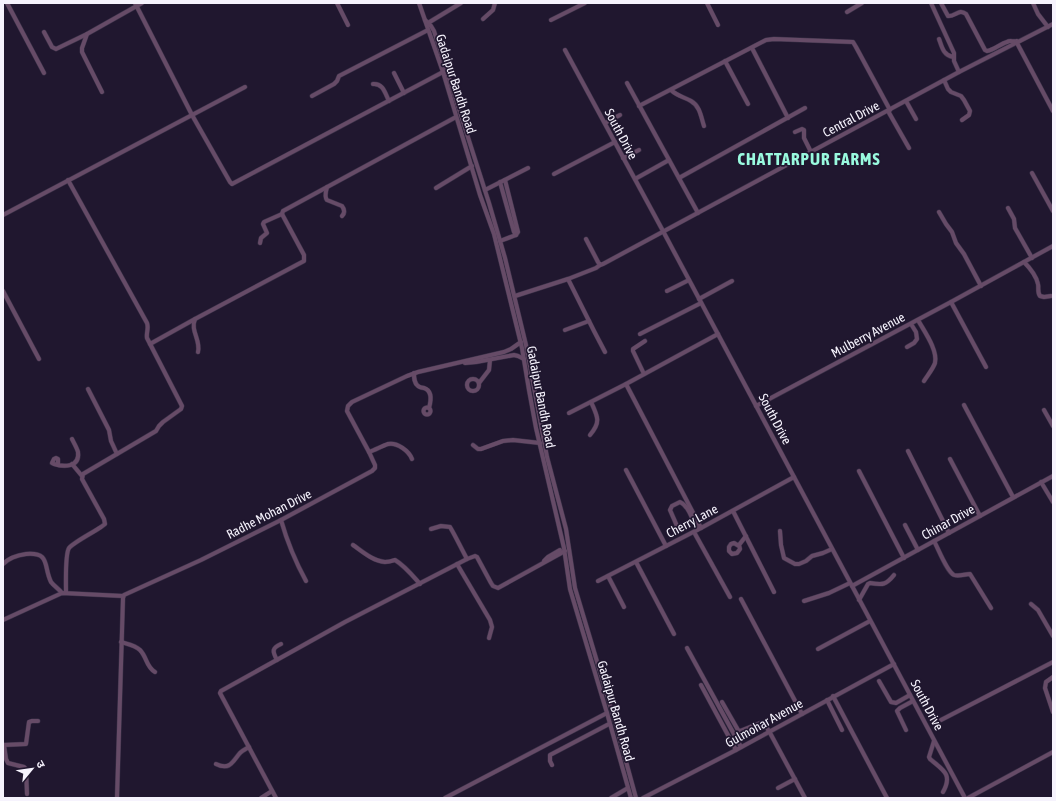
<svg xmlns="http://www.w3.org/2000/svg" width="1056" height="801" font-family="'Asap Condensed','Noto Sans Devanagari',sans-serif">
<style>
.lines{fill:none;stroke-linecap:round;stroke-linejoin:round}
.minor-casing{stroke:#3a3148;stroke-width:5}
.minor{stroke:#664b67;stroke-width:4}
.labels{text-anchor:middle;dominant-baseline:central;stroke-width:3.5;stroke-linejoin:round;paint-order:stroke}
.street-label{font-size:13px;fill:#f6f3fd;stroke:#20172f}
.district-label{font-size:17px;font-weight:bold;letter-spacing:1px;fill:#99fadf;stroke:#20172f}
</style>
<rect width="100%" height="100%" fill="#20172f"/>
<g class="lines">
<g class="minor-casing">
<g id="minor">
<polyline points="7,3 44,73"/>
<polyline points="135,3 192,115 230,182 232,184 443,72"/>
<polyline points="337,3 348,25"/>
<polyline points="419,3 443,72 480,195 494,234 522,348 529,390 536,428 564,548 570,589 607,713 631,798"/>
<polyline points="707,3 718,25"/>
<polyline points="931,3 954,53 954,61 959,72"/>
<path d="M941,3L948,16C955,17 959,8 966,14L985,50L987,51C994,50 1000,44 1007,42C1010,40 1013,42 1017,41"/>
<polyline points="1033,3 1038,14 1048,27"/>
<polyline points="847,12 862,3"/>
<polyline points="483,19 493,10 495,3"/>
<polyline points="425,20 431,26 434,31 489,203 505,258 526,345 547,457 566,529 575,588 616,725 636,798"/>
<polyline points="551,20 585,3"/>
<polyline points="428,23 461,3"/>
<polyline points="44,32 52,47 56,49 87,34 142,3"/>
<polyline points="87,34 82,48 82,52 102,92"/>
<path d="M939,39C942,47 943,55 953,57"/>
<polyline points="1017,43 1053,111"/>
<polyline points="752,48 788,118"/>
<polyline points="565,50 663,231 965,798"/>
<polyline points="725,61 748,104"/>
<polyline points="394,73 404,93"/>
<polyline points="944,80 948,89 951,92 961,96 964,100 970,111 969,115 962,120"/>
<polyline points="627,83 698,213"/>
<path d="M373,84C383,83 385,93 389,101"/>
<path d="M671,90C677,96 684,97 691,101C700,106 701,117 704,126"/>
<polyline points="312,96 334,84 337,81 339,76 428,30"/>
<polyline points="906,101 916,119"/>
<polyline points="639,106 766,40 774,39 853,42 856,47 890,110"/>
<polyline points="888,111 909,148"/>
<polyline points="605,123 620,115"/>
<polyline points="795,132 802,129 804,130 804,138 811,152"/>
<polyline points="623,158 639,150"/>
<polyline points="1032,173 1053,211"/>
<polyline points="554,174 615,142"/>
<polyline points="679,178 805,108"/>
<polyline points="635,179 669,160"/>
<polyline points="500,182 514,232 516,235 518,232 505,180"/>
<path d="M327,187C326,191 324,197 327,200L342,206C345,210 345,213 342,216"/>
<polyline points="436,188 472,166"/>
<polyline points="485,190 528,168"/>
<polyline points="1008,208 1014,219 1015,228 1032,258"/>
<polyline points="939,212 946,224 952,232 956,243 964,254 981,286"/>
<polyline points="3,215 245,87"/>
<polyline points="586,239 598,262 600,265 603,264 959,72 1053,24"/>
<polyline points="500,241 516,235"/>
<polyline points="260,243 261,238 267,233 263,224 264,222 282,214"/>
<path d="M1024,262C1030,268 1036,275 1038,284C1039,288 1037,292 1040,296L1044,297L1051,296"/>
<polyline points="568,279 594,331 605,352"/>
<polyline points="3,291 39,359"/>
<polyline points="667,291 689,280"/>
<polyline points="515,296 568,279 596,268 600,265"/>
<polyline points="699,299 732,281"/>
<polyline points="951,302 986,367"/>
<path d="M195,319C190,331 201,340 198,352"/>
<path d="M918,320C924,331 938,350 935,363C933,369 927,376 924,381"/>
<polyline points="565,330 589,321"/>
<polyline points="640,334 701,303"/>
<polyline points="150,344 195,319 304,261 304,255 282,214 283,211 456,117"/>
<polyline points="907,347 914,343 917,339 916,332 911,324"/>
<polyline points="465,363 476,362 514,355 518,356 524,359"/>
<path d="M414,373C414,378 414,383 418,386C421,388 420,387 424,388C433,391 431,401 429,408"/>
<polyline points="644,374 633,351 633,349 645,341"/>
<circle cx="473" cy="385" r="6"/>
<polyline points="479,383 489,370 490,360"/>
<polyline points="626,384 701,528"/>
<polyline points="88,389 109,430 111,441 117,454"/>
<polyline points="964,405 1013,497"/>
<polyline points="756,406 951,302 1053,246"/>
<circle cx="427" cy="411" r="3.5"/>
<polyline points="1044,410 1053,426"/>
<polyline points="569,413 626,384 718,334"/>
<path d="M590,435C601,422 598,417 591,402"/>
<polyline points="473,445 478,449 481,449 503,441 513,440 540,443"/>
<polyline points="908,451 949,533"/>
<path d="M369,452C375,450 382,446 388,444C397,442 409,451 412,459"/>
<polyline points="950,459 980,516"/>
<polyline points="72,464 82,476"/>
<path d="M58,465V459L56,458L54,459L52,463L54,464C63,467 80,468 78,452C77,448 74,443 72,439"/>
<polyline points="626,470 666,546"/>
<polyline points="859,471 904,558"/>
<polyline points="1041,482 1053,502"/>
<polyline points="733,511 774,592"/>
<path d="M281,520C287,541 295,561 306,581"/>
<polyline points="905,525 918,550"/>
<path d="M677,526L670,510L672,506L680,502C689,506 693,521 697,530"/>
<path d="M431,529L441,526L450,527C456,537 461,548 467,559"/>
<polyline points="780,531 781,545 784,558 795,564 799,564 806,561 812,556 823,553 832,549"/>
<polyline points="694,532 730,597"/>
<path d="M934,541C938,548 947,572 954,575C959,577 965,574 970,574L991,608"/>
<path d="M353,545C363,552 373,561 385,562C388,562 392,561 395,560C405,566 412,575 420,584"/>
<polyline points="739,546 734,543 731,544 729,547 729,551 732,554 737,553 740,549 739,545 746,536"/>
<polyline points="544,561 548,557 560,550"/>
<polyline points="636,562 674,634"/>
<path d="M3,564C9,558 18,555 26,554C51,552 43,566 51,582C54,586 59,589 62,593"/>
<polyline points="457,564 490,620 492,627 489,638"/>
<polyline points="608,576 624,607"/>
<polyline points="598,581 701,528 794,477"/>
<polyline points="852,586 1053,476"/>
<path d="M66,592C66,584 65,554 69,548C74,542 94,532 101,527L105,524L104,519L82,479L83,474L156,431L159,426L163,422L181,409L182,406L147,338C146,333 149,328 147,323L68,180"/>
<polyline points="741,599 802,714"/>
<path d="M859,600L868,584L870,583C883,585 886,585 894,575"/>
<polyline points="804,601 829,593 850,583"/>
<polyline points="1031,604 1038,610 1053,636"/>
<polyline points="3,620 62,593 123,596"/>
<path d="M121,642C127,644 135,645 140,650C147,657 146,667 155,672"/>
<polyline points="687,648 741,747"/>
<polyline points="818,649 870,621"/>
<path d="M277,660C272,651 272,648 281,644"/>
<polyline points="1053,677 1046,682 1045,688 1053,712"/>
<polyline points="879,681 891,702 896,703 910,695"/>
<polyline points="701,685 736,750"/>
<polyline points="833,696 887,798"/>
<polyline points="827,700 842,730"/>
<polyline points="722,702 738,730 740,731 760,723 764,724 769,731 805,798"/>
<polyline points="941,720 1053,662"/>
<polyline points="906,730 897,711 900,708 913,701"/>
<path d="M934,741L929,757L930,759C943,770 953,774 943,792"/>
<polyline points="3,745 26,744 29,722 32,721 38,721"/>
<polyline points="4,745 6,759 8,763 24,767 26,769 27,794"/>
<path d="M216,764C230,771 233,761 240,753C243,750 246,749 249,747"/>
<polyline points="552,765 550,761 550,755 609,724"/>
<polyline points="778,788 795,779"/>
<polyline points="117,798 123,598 124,595 201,560 281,520 372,471 375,468 375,465 369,452 347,411 348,406 352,402 407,376 418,372 504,352 511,349 521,342"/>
<polyline points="261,798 272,791"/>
<polyline points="276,798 220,693 221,691 345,622 467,559 475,556 477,557 491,583 493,586 498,588 565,551"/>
<polyline points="445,798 607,713"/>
<polyline points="611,798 628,788"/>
<polyline points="643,798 736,750 894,664"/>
<polyline points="968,798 1053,752"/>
</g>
</g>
<use href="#minor" class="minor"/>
</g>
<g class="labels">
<g class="street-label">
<text transform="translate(456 84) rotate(72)">Gadaipur Bandh Road</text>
<text transform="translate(851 119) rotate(-28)">Central Drive</text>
<text transform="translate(621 134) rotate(62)">South Drive</text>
<text transform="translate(868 335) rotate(-28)">Mulberry Avenue</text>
<text transform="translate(541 397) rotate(79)">Gadaipur Bandh Road</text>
<text transform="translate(775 419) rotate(62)">South Drive</text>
<text transform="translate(269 514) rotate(-27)">Radhe Mohan Drive</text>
<text transform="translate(692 521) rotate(-28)">Cherry Lane</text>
<text transform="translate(948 522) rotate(-29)">Chinar Drive</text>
<text transform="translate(927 705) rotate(62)">South Drive</text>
<text transform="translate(616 711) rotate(74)">Gadaipur Bandh Road</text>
<text transform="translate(764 723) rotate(-29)">Gulmohar Avenue</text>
</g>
<g class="district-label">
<text x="809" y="159">CHATTARPUR FARMS</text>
</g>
</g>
<rect width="1056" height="801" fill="none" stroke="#f6f3fd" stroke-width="8"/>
<g transform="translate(32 769) rotate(61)" stroke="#20172f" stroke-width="3" paint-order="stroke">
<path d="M0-3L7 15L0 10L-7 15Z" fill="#f6f3fd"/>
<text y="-6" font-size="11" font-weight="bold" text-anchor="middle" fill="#f6f3fd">उ</text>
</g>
</svg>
